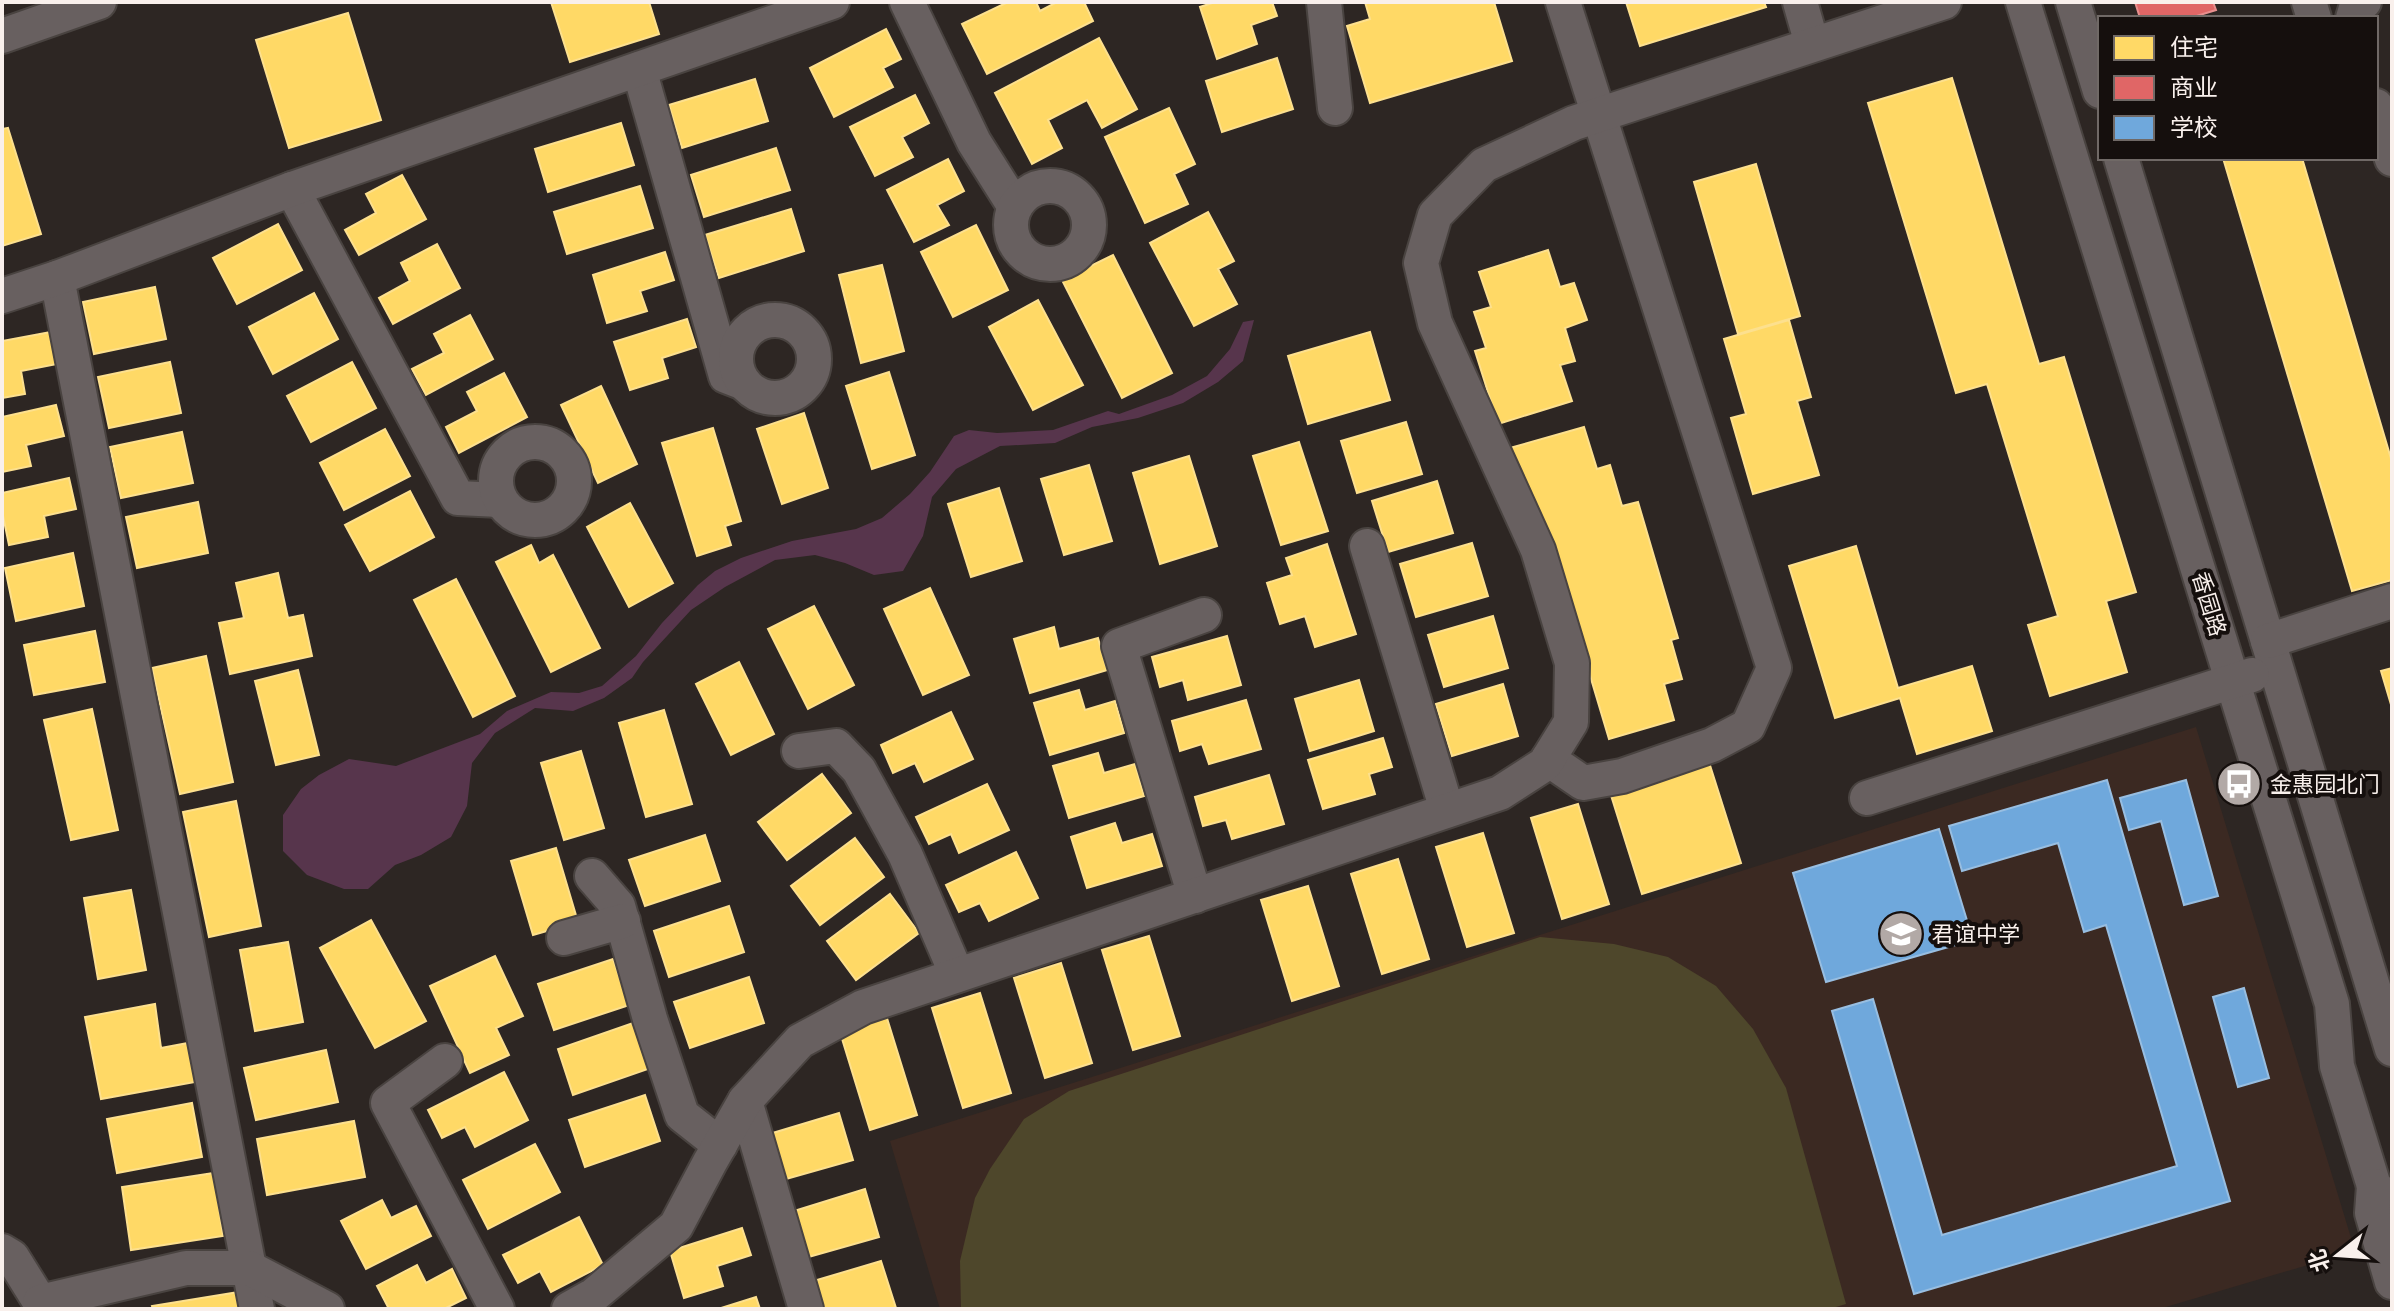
<svg xmlns="http://www.w3.org/2000/svg" width="2394" height="1311" font-family="'Roboto Condensed','Noto Sans SC',sans-serif">
<style>
.built{fill:#3b2922}
.green{fill:#4e472b}
.water{fill:#57354c}
.homes{fill:#ffd966;stroke:#fde08e;stroke-width:2}
.shops{fill:#e06666;stroke:#e88f8e;stroke-width:2}
.schools{fill:#6fa8dc;stroke:#98bee1;stroke-width:2}
.lines{fill:none;stroke-linecap:round;stroke-linejoin:round}
.minor-casing{stroke:#494340;stroke-width:38}
.minor{stroke:#686060;stroke-width:34}
.labels{text-anchor:middle;dominant-baseline:central;stroke-width:8;stroke-linejoin:round;paint-order:stroke}
.street-label{font-size:22px;fill:#f9f0ec;stroke:#150f0d}
.poi-label{font-size:22px;fill:#f9f0ec;stroke:#150f0d;text-anchor:start}
</style>
<rect width="100%" height="100%" fill="#2d2623"/>
<polygon class="built" points="2196,727 2355,1251 2159,1309 940,1309 890,1141"/>
<polygon class="green" points="1540,937 1614,944 1668,957 1716,986 1753,1029 1786,1088 1846,1304 1829,1309 961,1309 960,1261 975,1198 990,1169 1024,1119 1069,1091"/>
<polygon class="water" points="1254,320 1243,361 1218,382 1183,403 1138,418 1092,427 1055,443 1000,446 956,469 932,497 923,536 903,571 874,575 845,563 815,555 775,560 725,587 691,610 643,662 632,678 604,698 573,711 535,708 495,733 472,763 467,806 451,837 421,855 395,865 368,889 344,889 307,875 283,851 283,815 301,789 319,775 349,759 396,766 480,734 507,711 551,692 579,693 602,686 636,656 662,623 698,585 715,571 741,558 792,541 856,529 882,518 910,494 930,472 954,436 969,430 997,433 1053,430 1108,411 1119,414 1172,395 1207,376 1230,349 1243,322"/>
<g class="homes">
<polygon points="551,2 649,2 659,34 570,62"/>
<polygon points="1008,2 1036,2 1040,11 1057,2 1084,2 1093,21 987,74 962,24"/>
<polygon points="1215,2 1272,2 1277,16 1251,25 1257,44 1217,59 1200,7"/>
<polygon points="1365,2 1494,2 1512,61 1370,103 1347,26 1370,19"/>
<polygon points="1626,2 1764,2 1766,7 1640,46"/>
<polygon points="348,13 381,120 289,148 256,40"/>
<polygon points="886,29 901,59 883,68 893,87 834,117 810,68"/>
<polygon points="1099,38 1137,109 1102,128 1087,100 1048,120 1062,148 1032,164 995,93"/>
<polygon points="1277,58 1293,109 1222,132 1206,81"/>
<polygon points="1952,78 2039,364 2064,357 2136,592 2106,601 2127,672 2050,696 2028,625 2058,616 1987,384 1956,393 1868,103"/>
<polygon points="755,79 768,121 682,148 669,105"/>
<polygon points="915,95 929,123 902,137 913,157 875,176 850,127"/>
<polygon points="1169,108 1195,164 1174,174 1188,204 1145,223 1105,137"/>
<polygon points="621,123 634,165 548,192 535,149"/>
<polygon points="8,128 41,234 2,246 2,129"/>
<polygon points="776,148 790,190 704,217 691,175"/>
<polygon points="2223,158 2302,158 2392,462 2392,580 2352,591"/>
<polygon points="948,159 964,191 937,205 949,225 914,242 887,190"/>
<polygon points="1756,164 1800,316 1738,334 1694,182"/>
<polygon points="402,175 426,219 359,255 345,230 376,213 366,194"/>
<polygon points="640,186 653,228 567,254 554,212"/>
<polygon points="791,209 804,251 719,278 705,235"/>
<polygon points="1208,212 1234,261 1218,269 1237,304 1194,326 1150,243"/>
<polygon points="278,224 302,270 237,304 213,258"/>
<polygon points="976,225 1008,290 953,317 921,252"/>
<polygon points="437,244 460,288 393,324 379,298 410,281 401,263"/>
<polygon points="1548,250 1560,287 1574,283 1587,320 1565,328 1575,361 1560,365 1572,401 1498,424 1475,351 1486,348 1474,312 1491,307 1479,272"/>
<polygon points="665,252 674,280 640,291 647,311 607,323 593,275"/>
<polygon points="1113,255 1172,373 1122,398 1062,280"/>
<polygon points="882,265 904,351 861,363 839,275"/>
<polygon points="155,287 166,339 94,354 83,302"/>
<polygon points="314,293 338,339 273,374 249,327"/>
<polygon points="1038,300 1083,385 1033,410 989,327"/>
<polygon points="470,315 493,359 426,395 412,369 444,353 434,334"/>
<polygon points="687,319 696,347 662,358 668,378 630,390 614,342"/>
<polygon points="1789,320 1811,397 1797,401 1819,475 1753,494 1731,418 1746,414 1724,339"/>
<polygon points="51,332 57,364 21,371 25,394 2,398 2,341"/>
<polygon points="1370,332 1390,400 1308,424 1288,356"/>
<polygon points="170,362 181,413 109,428 98,377"/>
<polygon points="352,362 376,408 311,442 287,396"/>
<polygon points="889,372 915,455 872,469 846,386"/>
<polygon points="504,373 527,417 459,453 446,427 477,411 467,392"/>
<polygon points="601,386 637,464 598,483 561,405"/>
<polygon points="56,405 64,436 26,445 31,466 2,472 2,417"/>
<polygon points="804,413 828,488 782,504 757,429"/>
<polygon points="1406,422 1422,474 1357,493 1341,441"/>
<polygon points="1584,427 1597,469 1610,465 1622,506 1638,502 1678,638 1671,640 1682,679 1664,684 1674,720 1609,739 1543,518 1531,521 1510,448"/>
<polygon points="713,428 741,521 725,526 731,545 697,556 662,443"/>
<polygon points="385,429 410,476 344,510 320,463"/>
<polygon points="182,432 193,483 121,498 110,447"/>
<polygon points="1299,442 1328,531 1281,545 1253,456"/>
<polygon points="1189,456 1217,546 1160,564 1133,473"/>
<polygon points="1089,465 1112,541 1064,555 1041,479"/>
<polygon points="69,478 76,509 44,516 48,537 9,545 2,511 2,493"/>
<polygon points="1437,481 1453,533 1388,552 1372,501"/>
<polygon points="999,488 1022,561 971,577 948,504"/>
<polygon points="410,491 434,537 370,571 345,525"/>
<polygon points="198,502 208,553 137,568 126,517"/>
<polygon points="630,503 673,583 629,607 587,527"/>
<polygon points="1472,543 1488,596 1416,617 1400,564"/>
<polygon points="1327,544 1356,634 1315,647 1305,616 1280,624 1267,583 1292,575 1286,558"/>
<polygon points="531,545 539,563 553,555 600,648 551,672 496,562"/>
<polygon points="1856,546 1898,688 1972,666 1992,731 1917,754 1900,698 1835,718 1789,566"/>
<polygon points="73,553 84,606 16,621 5,568"/>
<polygon points="278,573 288,618 303,615 312,656 230,674 219,623 244,618 236,583"/>
<polygon points="456,579 515,696 473,717 414,600"/>
<polygon points="930,588 969,675 923,695 884,609"/>
<polygon points="814,606 854,685 808,709 768,629"/>
<polygon points="1493,616 1508,668 1444,687 1428,635"/>
<polygon points="1054,627 1059,649 1098,638 1107,670 1030,693 1014,639"/>
<polygon points="95,631 105,682 34,695 24,645"/>
<polygon points="1227,636 1241,685 1188,700 1183,680 1160,687 1152,657"/>
<polygon points="206,656 233,782 180,794 152,668"/>
<polygon points="739,662 774,734 731,755 696,684"/>
<polygon points="2392,668 2392,708 2381,671"/>
<polygon points="298,670 319,755 276,765 255,681"/>
<polygon points="1359,680 1374,731 1310,751 1295,699"/>
<polygon points="1503,684 1518,736 1452,756 1436,704"/>
<polygon points="1079,690 1085,710 1115,701 1124,733 1050,755 1034,703"/>
<polygon points="1246,700 1261,749 1209,764 1202,744 1180,751 1172,721"/>
<polygon points="92,709 118,830 71,840 44,720"/>
<polygon points="664,710 692,804 646,817 619,723"/>
<polygon points="951,712 973,759 924,782 915,763 893,773 881,745"/>
<polygon points="1383,738 1392,767 1369,774 1375,794 1323,809 1308,760"/>
<polygon points="581,751 604,828 564,840 541,763"/>
<polygon points="1098,753 1104,773 1135,764 1144,796 1069,818 1053,766"/>
<polygon points="1708,759 1741,863 1642,894 1609,789"/>
<polygon points="822,774 851,813 787,860 758,822"/>
<polygon points="1269,775 1284,824 1232,839 1226,820 1203,826 1195,797"/>
<polygon points="987,784 1009,830 959,853 951,834 929,844 916,817"/>
<polygon points="236,801 261,926 209,937 183,812"/>
<polygon points="1578,804 1609,904 1562,919 1531,818"/>
<polygon points="1115,823 1122,843 1152,834 1162,866 1087,888 1071,837"/>
<polygon points="1483,833 1514,933 1467,947 1436,847"/>
<polygon points="705,835 720,881 645,906 629,860"/>
<polygon points="855,838 884,877 820,925 791,886"/>
<polygon points="556,848 578,922 533,935 511,861"/>
<polygon points="1016,852 1038,898 989,921 980,903 959,912 946,885"/>
<polygon points="1398,859 1429,959 1382,974 1351,874"/>
<polygon points="1308,886 1339,986 1292,1001 1261,900"/>
<polygon points="131,890 146,970 98,979 84,898"/>
<polygon points="890,894 919,933 856,980 827,941"/>
<polygon points="729,906 744,952 669,977 654,931"/>
<polygon points="371,920 426,1021 375,1048 320,948"/>
<polygon points="1149,936 1180,1036 1133,1050 1102,950"/>
<polygon points="288,942 303,1022 255,1031 240,950"/>
<polygon points="495,956 523,1016 496,1028 509,1055 470,1073 430,986"/>
<polygon points="613,959 629,1005 554,1030 538,984"/>
<polygon points="1061,963 1092,1063 1045,1078 1014,978"/>
<polygon points="749,977 764,1023 690,1048 674,1002"/>
<polygon points="980,993 1011,1093 963,1108 932,1008"/>
<polygon points="155,1004 161,1048 188,1043 195,1082 101,1099 85,1017"/>
<polygon points="886,1015 917,1115 870,1130 839,1029"/>
<polygon points="633,1023 648,1069 573,1095 558,1049"/>
<polygon points="326,1050 338,1102 256,1120 244,1068"/>
<polygon points="504,1072 528,1120 475,1147 465,1127 442,1138 428,1110"/>
<polygon points="645,1095 660,1141 585,1167 569,1120"/>
<polygon points="192,1103 202,1157 117,1173 107,1119"/>
<polygon points="839,1113 853,1160 779,1181 766,1135"/>
<polygon points="354,1121 365,1177 267,1195 257,1139"/>
<polygon points="535,1144 560,1192 488,1229 463,1180"/>
<polygon points="214,1173 223,1236 131,1250 122,1187"/>
<polygon points="865,1189 879,1237 805,1258 791,1212"/>
<polygon points="382,1200 391,1218 416,1206 431,1236 366,1269 341,1221"/>
<polygon points="579,1217 603,1265 551,1292 540,1271 518,1283 503,1255"/>
<polygon points="742,1228 751,1255 717,1266 723,1286 684,1298 670,1251"/>
<polygon points="881,1261 896,1308 815,1309 807,1283"/>
<polygon points="417,1265 426,1283 452,1269 466,1298 444,1309 389,1309 377,1286"/>
<polygon points="245,1291 248,1309 153,1309 152,1306"/>
<polygon points="756,1297 760,1309 718,1309"/>
</g>
<polygon class="shops" points="2135,2 2213,2 2216,10 2190,18 2140,18"/>
<g class="schools">
<polygon points="2107,780 2230,1201 1914,1294 1832,1011 1873,999 1942,1235 2177,1166 2106,925 2084,932 2058,843 1962,871 1949,826"/>
<polygon points="2186,780 2218,896 2184,905 2161,821 2129,830 2120,798"/>
<polygon points="1939,829 1973,940 1826,982 1793,873"/>
<polygon points="2244,988 2269,1078 2238,1087 2213,997"/>
</g>
<g class="lines">
<g class="minor-casing">
<g id="minor">
<polyline points="907,2 974,142 1015,207"/>
<polyline points="1324,2 1335,108"/>
<polyline points="1800,2 1812,44"/>
<polyline points="2023,2 2332,1004 2337,1066 2374,1186 2392,1203"/>
<polyline points="2073,2 2100,91"/>
<polyline points="2309,2 2314,18"/>
<polyline points="2353,18 2357,5 2364,2"/>
<polyline points="2,36 99,2"/>
<polyline points="639,69 726,376 744,383"/>
<polyline points="2376,106 2392,159"/>
<polyline points="2121,158 2392,1049"/>
<circle cx="1050" cy="225" r="39"/>
<polyline points="292,189 458,498 500,500"/>
<polyline points="57,278 257,1309"/>
<polyline points="2,296 57,278 292,189 832,2"/>
<circle cx="775" cy="359" r="39"/>
<circle cx="535" cy="481" r="39"/>
<polyline points="1367,546 1447,810"/>
<polyline points="2268,641 2392,601"/>
<polyline points="799,751 836,746 859,770 905,854 957,975"/>
<polyline points="1548,759 1583,783 1622,776 1712,745 1748,726 1774,668 1563,2"/>
<polyline points="1867,798 2252,675"/>
<polyline points="592,876 618,906 650,1019 682,1115 720,1145"/>
<polyline points="1195,896 1119,646 1204,615"/>
<polyline points="564,938 623,921"/>
<polyline points="445,1061 388,1103 497,1309"/>
<polyline points="745,1101 806,1309"/>
<polyline points="2374,1186 2372,1213 2392,1282"/>
<polyline points="2,1251 12,1257 40,1302 40,1309"/>
<polyline points="40,1302 186,1268 249,1268 327,1309"/>
<polyline points="569,1309 594,1295 676,1226 710,1162 745,1101 800,1041 863,1007 1500,793 1545,764 1571,722 1572,663 1538,550 1435,323 1421,263 1435,215 1484,165 1574,123 1944,2"/>
</g>
</g>
<use href="#minor" class="minor"/>
</g>
<defs>
<g id="bus-disc" transform="scale(2.3)"><circle r="9.5" fill="#b2a9a6" stroke="#150f0d"/><path d="M-5-6H5V4H4V6H2V4H-2V6H-4V4H-5ZM-3.5-4V0h7V-4ZM-3.5 1.2v1.5H-2V1.2ZM2 1.2v1.5H3.5V1.2Z" fill="#fff"/></g>
<g id="school-disc" transform="scale(2.3)"><circle r="9.5" fill="#b2a9a6" stroke="#150f0d"/><path d="M0-5L7-2L0 1L-7-2ZM-4 1L0 2.5L4 1V4Q0 6-4 4Z" fill="#fff"/></g>
</defs>
<g fill-rule="evenodd">
<use href="#bus-disc" x="2239" y="784"/>
<use href="#school-disc" x="1901" y="934"/>
</g>
<g class="labels">
<g class="street-label">
<text transform="translate(2209 604) rotate(73)">香园路</text>
</g>
<g class="poi-label">
<text x="2270" y="784">金惠园北门</text>
<text x="1932" y="934">君谊中学</text>
</g>
</g>
<rect width="2394" height="1311" fill="none" stroke="#f9f0ec" stroke-width="8"/>
<rect x="2098" y="16" width="280" height="144" fill="#150f0d" stroke="#706966" stroke-width="2"/>
<rect x="2114" y="36" width="40" height="24" fill="#ffd966" stroke="#706966" stroke-width="2"/>
<text x="2170" y="56" font-size="24" fill="#f9f0ec">住宅</text>
<rect x="2114" y="76" width="40" height="24" fill="#e06666" stroke="#706966" stroke-width="2"/>
<text x="2170" y="96" font-size="24" fill="#f9f0ec">商业</text>
<rect x="2114" y="116" width="40" height="24" fill="#6fa8dc" stroke="#706966" stroke-width="2"/>
<text x="2170" y="136" font-size="24" fill="#f9f0ec">学校</text>
<g transform="translate(2338 1255) rotate(253)" stroke="#150f0d" stroke-width="6" paint-order="stroke">
<path d="M0-6L14 30L0 20L-14 30Z" fill="#f9f0ec"/>
<text y="-12" font-size="22" font-weight="bold" text-anchor="middle" fill="#f9f0ec">北</text>
</g>
</svg>
